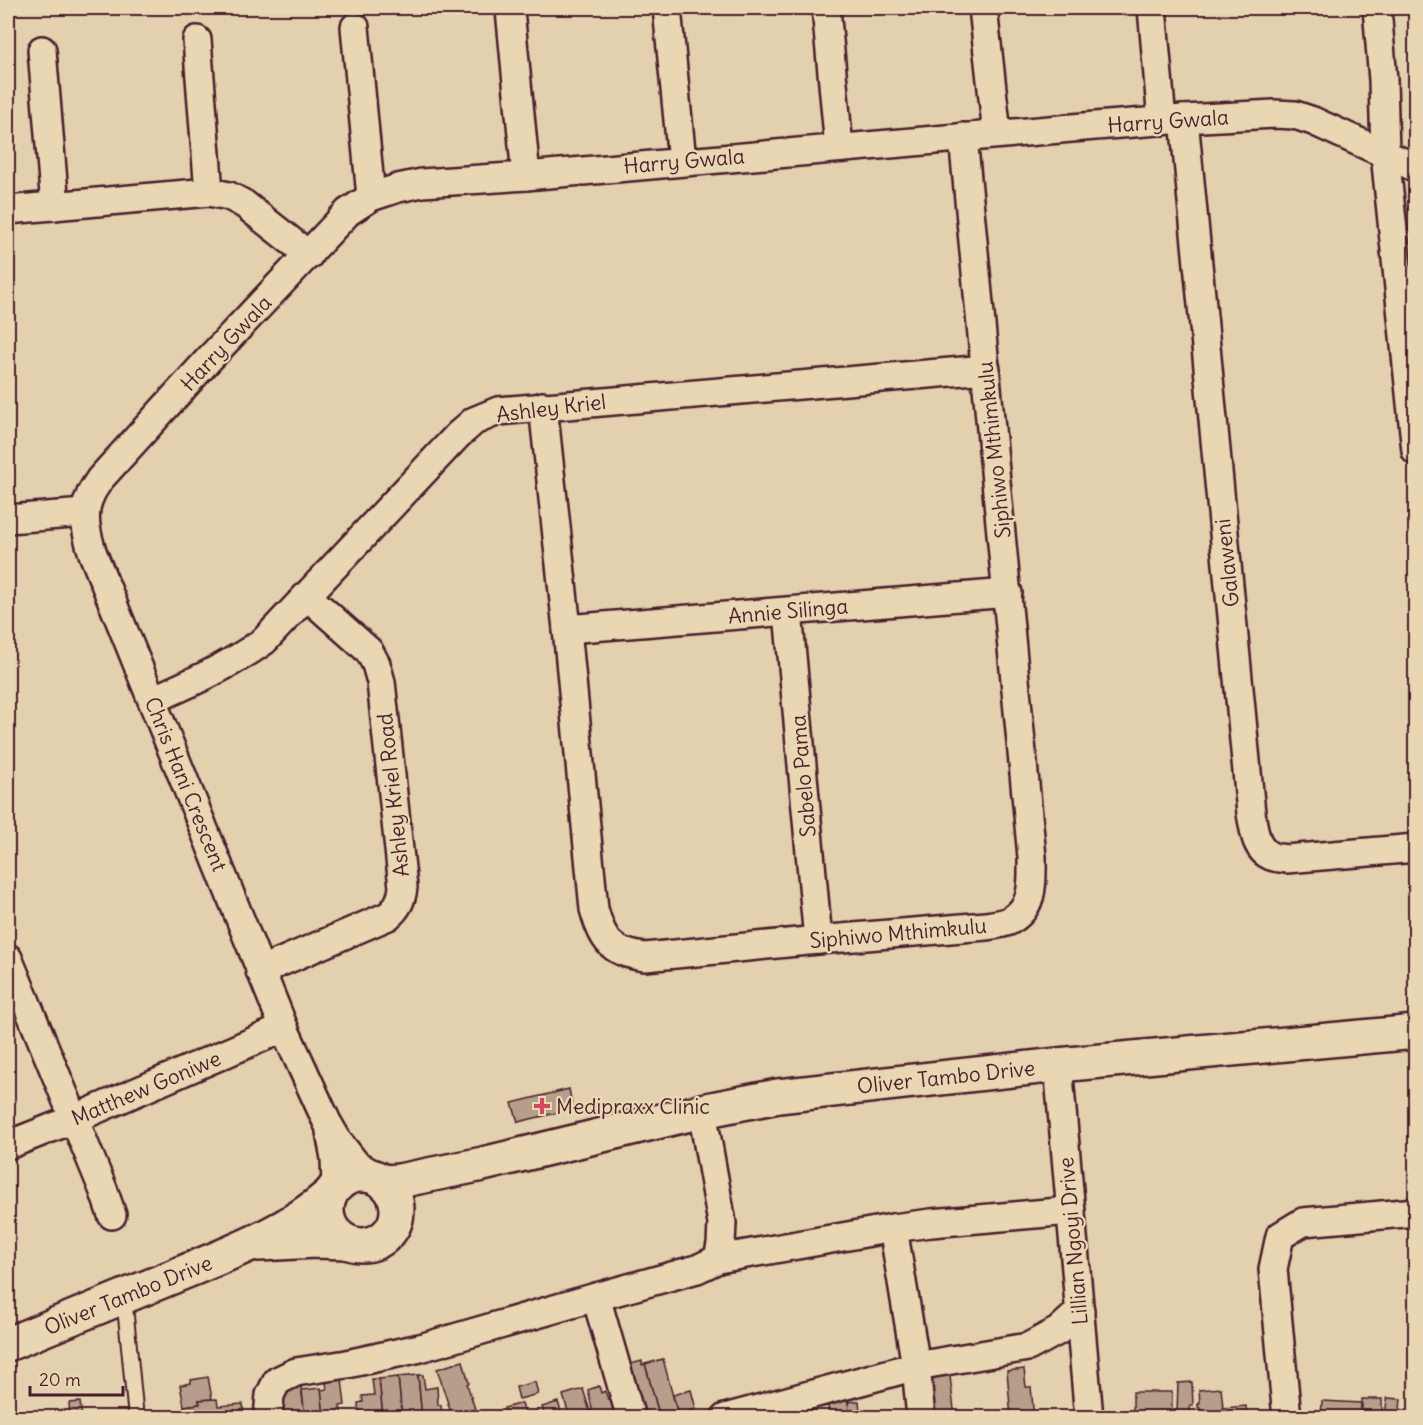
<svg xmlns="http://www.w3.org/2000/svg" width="1423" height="1425" font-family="Delius,sans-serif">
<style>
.building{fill:#b79e8a;stroke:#4a1f2b;stroke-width:1.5}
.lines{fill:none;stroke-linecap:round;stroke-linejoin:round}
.service-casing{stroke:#4a1f2b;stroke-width:18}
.minor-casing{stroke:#4a1f2b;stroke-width:32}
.tertiary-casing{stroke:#4a1f2b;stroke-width:38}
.service{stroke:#e9d7b4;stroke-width:14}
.minor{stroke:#e9d7b4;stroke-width:27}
.tertiary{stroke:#e9d7b4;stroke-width:33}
.poi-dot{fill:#d1495b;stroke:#e9d7b4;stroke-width:2}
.labels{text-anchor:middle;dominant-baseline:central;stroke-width:4.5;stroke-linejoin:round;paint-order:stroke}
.street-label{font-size:21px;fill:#4a1f2b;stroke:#e9d7b4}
.poi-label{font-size:21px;fill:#4a1f2b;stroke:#e9d7b4;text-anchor:start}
</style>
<rect width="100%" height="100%" fill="#e3d0af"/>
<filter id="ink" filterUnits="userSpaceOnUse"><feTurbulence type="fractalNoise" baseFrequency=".0167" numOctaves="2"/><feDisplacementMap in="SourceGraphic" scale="12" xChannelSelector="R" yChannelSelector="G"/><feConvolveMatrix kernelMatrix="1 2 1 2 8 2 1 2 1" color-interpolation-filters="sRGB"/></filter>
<g filter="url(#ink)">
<g class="building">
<polygon points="569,1089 573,1109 518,1122 512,1103"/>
<polygon points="663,1359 678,1415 672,1416 673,1418 660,1418 645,1364"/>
<polygon points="463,1361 469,1383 467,1384 475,1409 452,1416 437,1369"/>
<polygon points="642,1361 642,1365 645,1364 660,1418 640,1418 620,1367"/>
<polygon points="949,1368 955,1418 935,1418 931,1377 929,1378"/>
<polygon points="1024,1369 1026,1387 1031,1387 1034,1418 1011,1418 1007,1371"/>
<polygon points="418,1375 422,1418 402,1418 398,1377"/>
<polygon points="418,1375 423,1375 425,1389 437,1387 438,1405 441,1405 442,1418 422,1418"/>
<polygon points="208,1377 212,1399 199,1400 200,1404 184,1406 180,1385 191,1383 191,1380"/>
<polygon points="398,1377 402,1418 383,1418 379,1379"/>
<polygon points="372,1379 379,1379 383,1418 359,1418 358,1403 363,1402 362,1396 374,1395"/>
<polygon points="342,1380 345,1405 340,1406 342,1418 324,1418 321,1390 327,1389 326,1382"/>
<polygon points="535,1382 538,1394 519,1399 516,1387"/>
<polygon points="1192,1382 1193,1405 1190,1405 1190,1412 1194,1412 1194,1418 1175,1418 1175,1412 1177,1412 1178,1383"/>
<polygon points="301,1386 305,1418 280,1418 278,1395"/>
<polygon points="599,1386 601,1393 605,1391 608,1399 612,1397 616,1412 594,1418 588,1390"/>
<polygon points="321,1388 324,1418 305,1418 302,1390"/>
<polygon points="1221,1388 1223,1408 1246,1406 1247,1418 1201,1418 1200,1408 1198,1408 1198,1404 1200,1404 1199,1390"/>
<polygon points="583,1389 592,1418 570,1418 563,1395"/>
<polygon points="691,1390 696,1409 678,1415 673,1395"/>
<polygon points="847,1391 850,1418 829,1418 827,1396"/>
<polygon points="1133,1392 1172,1392 1172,1418 1137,1418 1137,1414 1133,1414"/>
<polygon points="1387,1398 1401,1399 1399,1418 1385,1418"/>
<polygon points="217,1399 218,1406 243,1404 244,1418 185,1418 184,1406 200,1404 199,1400"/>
<rect x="1362" y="1399" width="20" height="13"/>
<polygon points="859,1401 860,1412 868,1412 868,1418 850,1418 848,1402"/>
<polygon points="1322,1401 1361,1403 1360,1417 1321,1417"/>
<polygon points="80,1402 82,1418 70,1418 69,1403"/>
<polygon points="558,1402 563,1418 545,1418 542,1407"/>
<polygon points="522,1403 526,1418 507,1418 504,1408"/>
<polygon points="538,1411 540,1418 526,1418 525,1414"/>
<polygon points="1305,1411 1317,1412 1317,1418 1305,1418"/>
<polygon points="913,1412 914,1418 888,1418 888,1415"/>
<polygon points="1065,1415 1065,1418 1040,1417"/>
</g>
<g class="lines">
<g class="service-casing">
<polyline id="service" points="124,1296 136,1418"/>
</g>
<g class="minor-casing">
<g id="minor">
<polyline points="667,8 682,161"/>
<polyline points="826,8 839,148"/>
<polyline points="983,8 997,134"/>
<polyline points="1152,8 1162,121"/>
<polyline points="1377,8 1383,80 1385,154 1416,451"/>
<polyline points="510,10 526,176"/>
<polyline points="355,27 371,197"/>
<polyline points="197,40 209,192"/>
<polyline points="42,50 55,206"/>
<path d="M1184,119L1251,813C1254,828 1255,850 1271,856C1275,858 1281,858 1286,859L1416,848"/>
<polyline points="8,210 209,192 229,196 244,204 309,255"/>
<path d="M543,406L567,629L594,909C597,920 603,938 612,945C619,952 635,956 645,957L818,940L986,926C993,925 1002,924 1009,921C1035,907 1032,882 1032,857L963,137"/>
<polyline points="8,519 85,513"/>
<polyline points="788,612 818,940"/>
<polyline points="567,629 1008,593"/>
<path d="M152,700C191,683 229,666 264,641L458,435L474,421L498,411L986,369"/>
<polyline points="8,958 103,1189 112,1215"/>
<path d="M260,971L388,916C398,908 402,899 403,887L381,682L376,664L369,651L307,596"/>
<polyline points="1058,1065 1089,1418"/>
<polyline points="330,1132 335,1158 336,1186"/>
<polyline points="8,1145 74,1119 284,1028"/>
<path d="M378,1178L356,1164L338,1141L327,1122L284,1028L93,554C87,536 81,514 90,496C92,490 97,484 100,479L209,359L348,212L371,197L398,188L422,183L526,176L1095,126L1184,119L1274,114L1295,115L1313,121L1416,168"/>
<polyline points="893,1228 931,1223 1071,1211"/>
<polyline points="718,1259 893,1228 916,1366 921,1418"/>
<polyline points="596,1297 631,1418"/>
<polyline points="268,1418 270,1395 277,1381 296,1372 347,1364 420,1348 596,1297 697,1269 718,1259 721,1244 722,1223 702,1111"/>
<polyline points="725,1418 916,1366 1028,1347 1058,1331 1080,1311"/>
<polyline points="1287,1418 1273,1269 1280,1236 1303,1222 1416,1212"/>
</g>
</g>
<g class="tertiary-casing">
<g id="tertiary">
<circle cx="362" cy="1210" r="35"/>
<polyline points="385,1182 399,1181 483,1164 702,1111 778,1096 1058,1065 1416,1032"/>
<polyline points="259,1244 315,1241 347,1242"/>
<path d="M8,1344C64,1321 120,1298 177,1275C230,1253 286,1233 330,1194"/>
</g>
</g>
<use href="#service" class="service"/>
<use href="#minor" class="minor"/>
<use href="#tertiary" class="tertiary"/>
</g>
</g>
<path class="poi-dot" d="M539 1097h6v6h6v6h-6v6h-6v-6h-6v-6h6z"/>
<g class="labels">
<g class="street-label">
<text transform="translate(1168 121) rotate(-4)">Harry Gwala</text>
<text transform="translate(684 161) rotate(-5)">Harry Gwala</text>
<text transform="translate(226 343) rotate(-47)">Harry Gwala</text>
<text transform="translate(551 408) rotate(-7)">Ashley Kriel</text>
<text transform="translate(994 450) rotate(-96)">Siphiwo Mthimkulu</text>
<text transform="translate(1227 563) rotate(-96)">Galaweni</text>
<text transform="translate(788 611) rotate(-5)">Annie Silinga</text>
<text transform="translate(803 776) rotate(-95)">Sabelo Pama</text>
<text transform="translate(186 784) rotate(68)">Chris Hani Crescent</text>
<text transform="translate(393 795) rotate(-96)">Ashley Kriel Road</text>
<text transform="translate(898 933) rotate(-5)">Siphiwo Mthimkulu</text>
<text transform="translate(946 1077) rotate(-6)">Oliver Tambo Drive</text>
<text transform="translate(146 1088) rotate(-23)">Matthew Goniwe</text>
<text transform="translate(1073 1241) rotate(-95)">Lillian Ngoyi Drive</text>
<text transform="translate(128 1295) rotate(-22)">Oliver Tambo Drive</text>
</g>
<g class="poi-label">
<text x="556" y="1106">Medipraxx Clinic</text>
</g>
</g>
<rect width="1423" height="1425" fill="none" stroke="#e9d7b4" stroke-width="30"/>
<rect x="15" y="15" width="1393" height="1395" fill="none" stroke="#4a1f2b" stroke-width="2" filter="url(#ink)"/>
<path d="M30 1386v9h93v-9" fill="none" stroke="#4a1f2b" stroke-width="3"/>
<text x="39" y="1386" font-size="18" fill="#4a1f2b" stroke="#e9d7b4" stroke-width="4.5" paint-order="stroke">20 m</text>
</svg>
